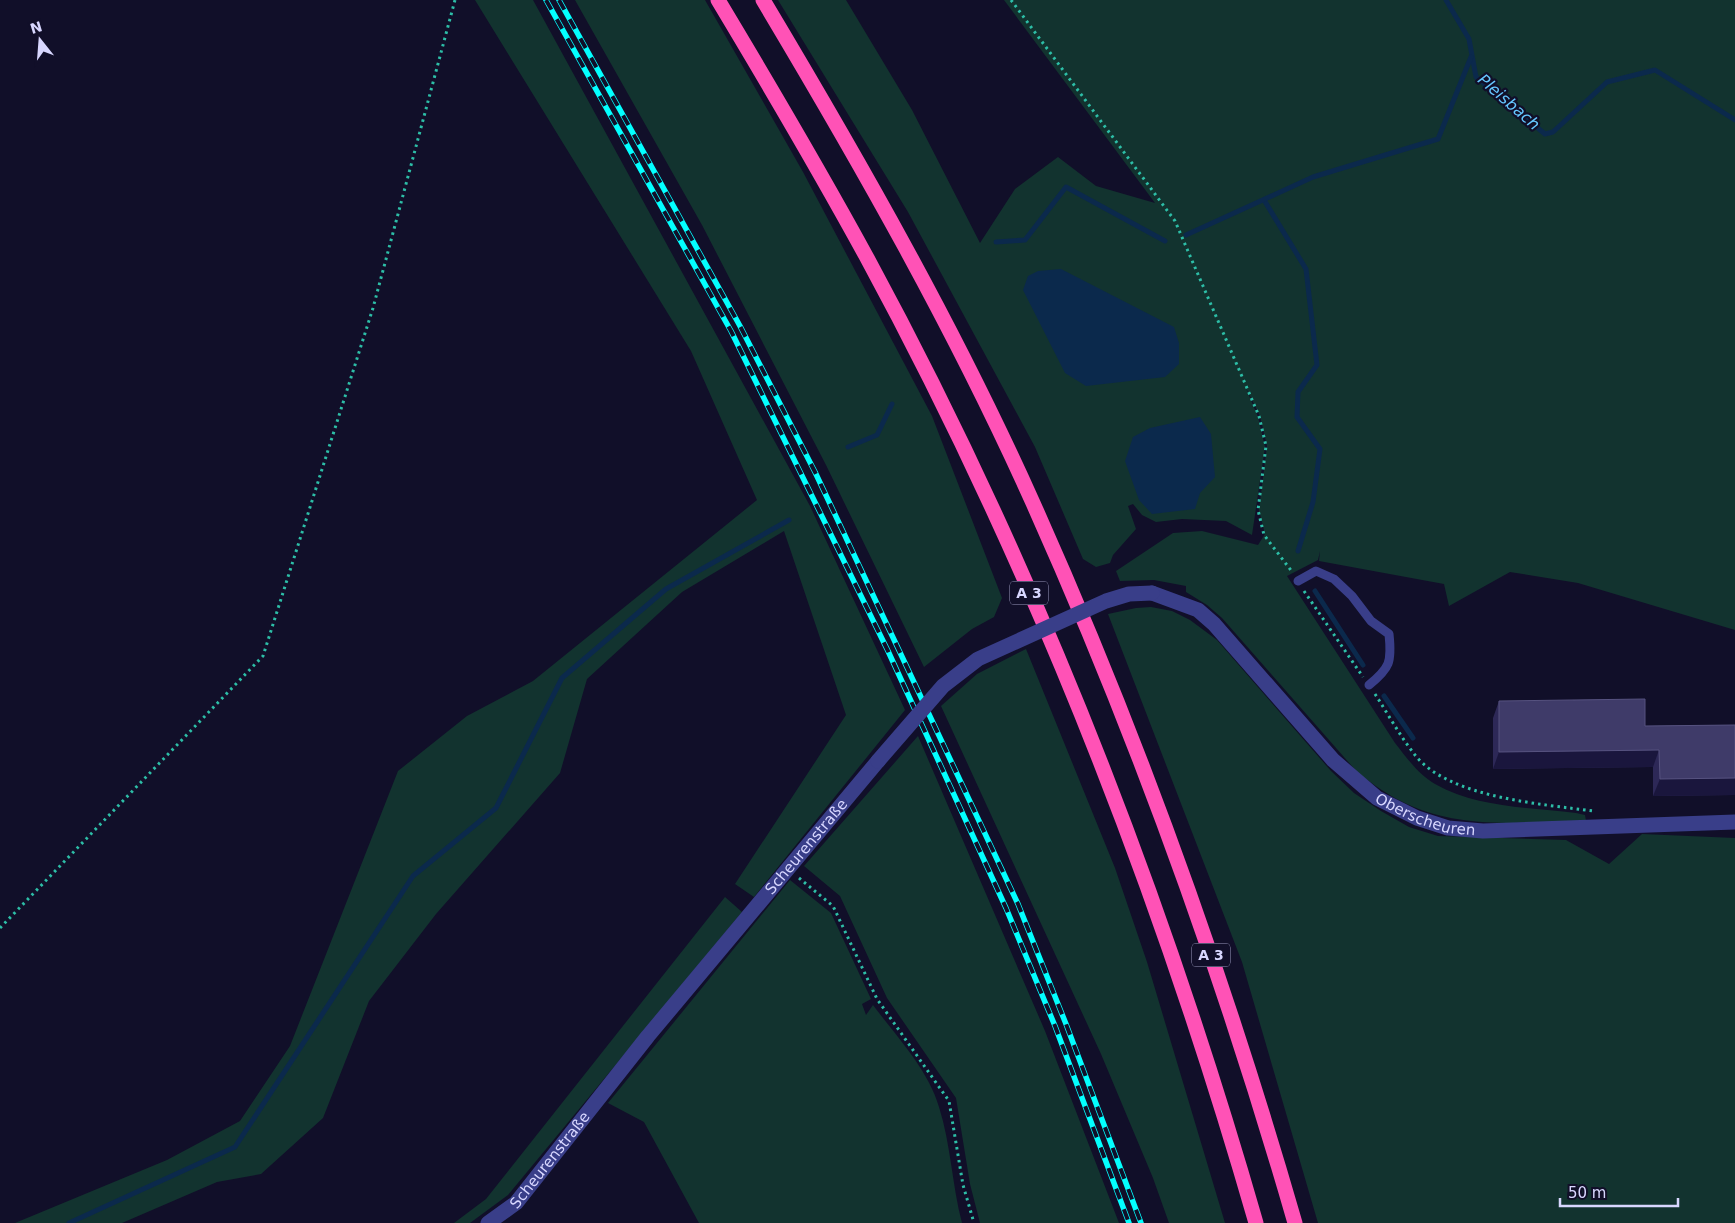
<svg xmlns="http://www.w3.org/2000/svg" width="1735" height="1223" font-family="'DejaVu Sans',sans-serif">
<style>
.green{fill:#12332f}
.water{fill:#0b294c}
.lines{fill:none;stroke-linecap:round;stroke-linejoin:round}
.stream{stroke:#0b294c;stroke-width:5}
.path{stroke:#2dbea7;stroke-width:3;stroke-dasharray:2.5 4;stroke-linecap:butt}
.lane{stroke:#393e89;stroke-width:9}
.street{stroke:#393e89;stroke-width:15}
.highway{stroke:#ff52b6;stroke-width:15}
.rail-casing{stroke:#03ffff;stroke-width:5.5}
.rail{stroke:#110f29;stroke-width:4;stroke-dasharray:11;stroke-linecap:butt}
.street-bridge{stroke:#393e89;stroke-width:15}
.wall{fill:#2d2857}
.shaded-wall{fill:#1a163d}
.building{fill:#3f3b69;stroke:#575380}
.labels{text-anchor:middle;dominant-baseline:central;stroke-width:4.5;stroke-linejoin:round;paint-order:stroke}
.shield{fill:#110f29;stroke:#9c9bbf;stroke-width:1}
.shield-label{font-size:14px;font-weight:bold;fill:#d8d7ff}
.street-label{font-size:15px;fill:#d8d7ff;stroke:#110f29}
.water-label{font-size:16px;font-style:italic;fill:#65c7ff;stroke:#110f29}
</style>
<rect width="100%" height="100%" fill="#110f29"/>
<g class="green">
<polygon points="475,0 533,0 810,506 905,710 754,897 735,884 846,715 784,531 682,592 587,679 560,773 436,914 369,1001 323,1118 261,1174 217,1182 122,1223 15,1223 167,1160 240,1121 290,1046 398,771 467,716 533,681 757,500 691,351"/>
<polygon points="575,0 705,0 803,172 932,416 1002,598 994,617 972,629 924,667 826,465 702,225"/>
<path d="M778,0H846L912,110L980,243L1015,189L1058,157L1096,186L1155,203L1004,0H1735V630L1578,583L1510,572L1449,606L1444,584L1319,561L1320,551L1318,560L1287,576L1395,743C1406,757 1418,774 1435,784C1478,808 1528,807 1576,813L1585,815L1586,821C1527,822 1462,830 1407,804C1389,796 1374,785 1358,773L1222,618L1207,605L1186,592V586L1154,580L1120,581L1116,571L1173,533L1202,531L1258,545L1265,534L1259,510L1267,446L1260,416L1245,386L1258,417L1265,447L1252,535L1226,521L1182,519L1156,522L1142,515L1133,504L1128,506L1136,529L1113,555L1110,563L1096,567L1083,559L1035,447L908,212Z"/>
<polygon points="1151,607 1172,611 1190,620 1217,640 1331,771 1354,793 1381,811 1409,827 1438,836 1566,840 1609,864 1642,834 1735,838 1735,1223 1318,1223 1242,962 1108,614 1136,608"/>
<polygon points="1026,649 1115,868 1147,962 1225,1223 1169,1223 1153,1178 1101,1054 941,706 977,674"/>
<polygon points="918,736 1045,1031 1119,1223 980,1223 970,1184 956,1098 887,998 840,896 804,866"/>
<path d="M790,880L831,913L871,999L862,1004L866,1015L873,1005C896,1036 928,1069 939,1107C951,1145 952,1185 962,1223H699L644,1122L608,1103Z"/>
<polygon points="725,897 742,912 508,1195 470,1223 454,1223 486,1199"/>
</g>
<g class="water">
<polygon points="1061,269 1174,327 1179,343 1179,364 1165,377 1086,386 1065,373 1023,290 1028,276 1038,271"/>
<polygon points="1200,417 1211,434 1215,477 1200,493 1195,509 1152,514 1139,500 1125,461 1133,437 1150,428"/>
</g>
<g class="lines">
<g class="stream">
<polyline points="1446,0 1469,39 1476,77 1545,134 1553,132 1607,82 1655,70 1735,120"/>
<polyline points="1264,200 1306,269 1317,365 1298,392 1297,417 1320,449 1313,502 1298,551"/>
<polyline points="1186,235 1313,177 1438,139 1471,57"/>
<polyline points="996,242 1025,240 1066,187 1165,241"/>
<polyline points="848,447 877,435 892,404"/>
<polyline points="1315,591 1363,665"/>
<polyline points="1384,696 1413,738"/>
<polyline points="69,1223 235,1147 413,876 496,808 562,678 666,589 789,520"/>
</g>
<g class="path">
<polyline points="1011,0 1175,221 1259,416 1266,446 1258,510 1264,535 1293,573"/>
<polyline points="1304,591 1363,677"/>
<path d="M1375,694C1388,714 1400,736 1415,755C1449,798 1542,804 1593,811"/>
<polyline points="799,878 833,906 877,999 949,1101 963,1185 974,1223"/>
<polyline points="0,928 263,656 373,308 455,0"/>
</g>
<path class="lane" d="M1298,581L1316,571L1334,579L1352,596L1371,621L1389,634C1392,662 1390,668 1369,685"/>
<g class="street">
<path id="s1" d="M1152,593L1198,610L1214,624L1333,760L1377,798L1417,818L1448,828L1483,831L1735,822"/>
<path id="s2" d="M488,1223L516,1203L648,1036L878,761"/>
</g>
<g class="highway">
<path d="M718,0C769,85 819,170 866,256C1032,562 1160,889 1256,1223"/>
<path d="M763,0C861,164 955,329 1033,503C1138,737 1224,977 1295,1223"/>
</g>
<g class="rail-casing">
<g id="rail">
<polyline points="546,0 731,331 888,651 1006,908 1055,1026 1129,1223"/>
<polyline points="559,0 740,326 815,472 897,646 1018,904 1066,1024 1141,1223"/>
</g>
</g>
<use href="#rail" class="rail"/>
<polyline class="street-bridge" points="878,761 943,686 978,659 1106,601 1129,594 1152,593"/>
</g>
<polygon class="wall" points="1499,701 1645,726 1735,725 1735,795 1653,796 1653,767 1493,769 1493,718"/>
<g class="shaded-wall">
<polygon points="1659,750 1653,767 1493,769 1499,752"/>
<polygon points="1735,778 1735,795 1653,796 1660,779"/>
</g>
<polygon class="building" points="1645,699 1645,726 1735,725 1735,778 1660,779 1659,750 1499,752 1499,701"/>
<g class="labels">
<g class="shield">
<rect x="1010" y="581.5" width="38" height="23" rx="4"/>
<rect x="1192" y="943.5" width="38" height="23" rx="4"/>
</g>
<g class="shield-label">
<text x="1029" y="593">A 3</text>
<text x="1211" y="955">A 3</text>
</g>
<g class="street-label">
<text stroke="none"><textPath href="#s1" startOffset="361">Oberscheuren</textPath></text>
<text stroke="none"><textPath href="#s2" startOffset="494">Scheurenstraße</textPath></text>
<text stroke="none"><textPath href="#s2" startOffset="89">Scheurenstraße</textPath></text>
</g>
<g class="water-label">
<text transform="translate(1509 102) rotate(41)">Pleisbach</text>
</g>
</g>
<g transform="translate(40 40) rotate(343)" stroke="#110f29" stroke-width="4" paint-order="stroke">
<path d="M0-4L9 19L0 12L-9 19Z" fill="#d8d7ff"/>
<text y="-8" font-size="14" font-weight="bold" text-anchor="middle" fill="#d8d7ff">N</text>
</g>
<path d="M1560 1198v8h118v-8" fill="none" stroke="#d8d7ff" stroke-width="2.5"/>
<text x="1568" y="1198" font-size="15" fill="#d8d7ff" stroke="#110f29" stroke-width="4" paint-order="stroke">50 m</text>
</svg>
